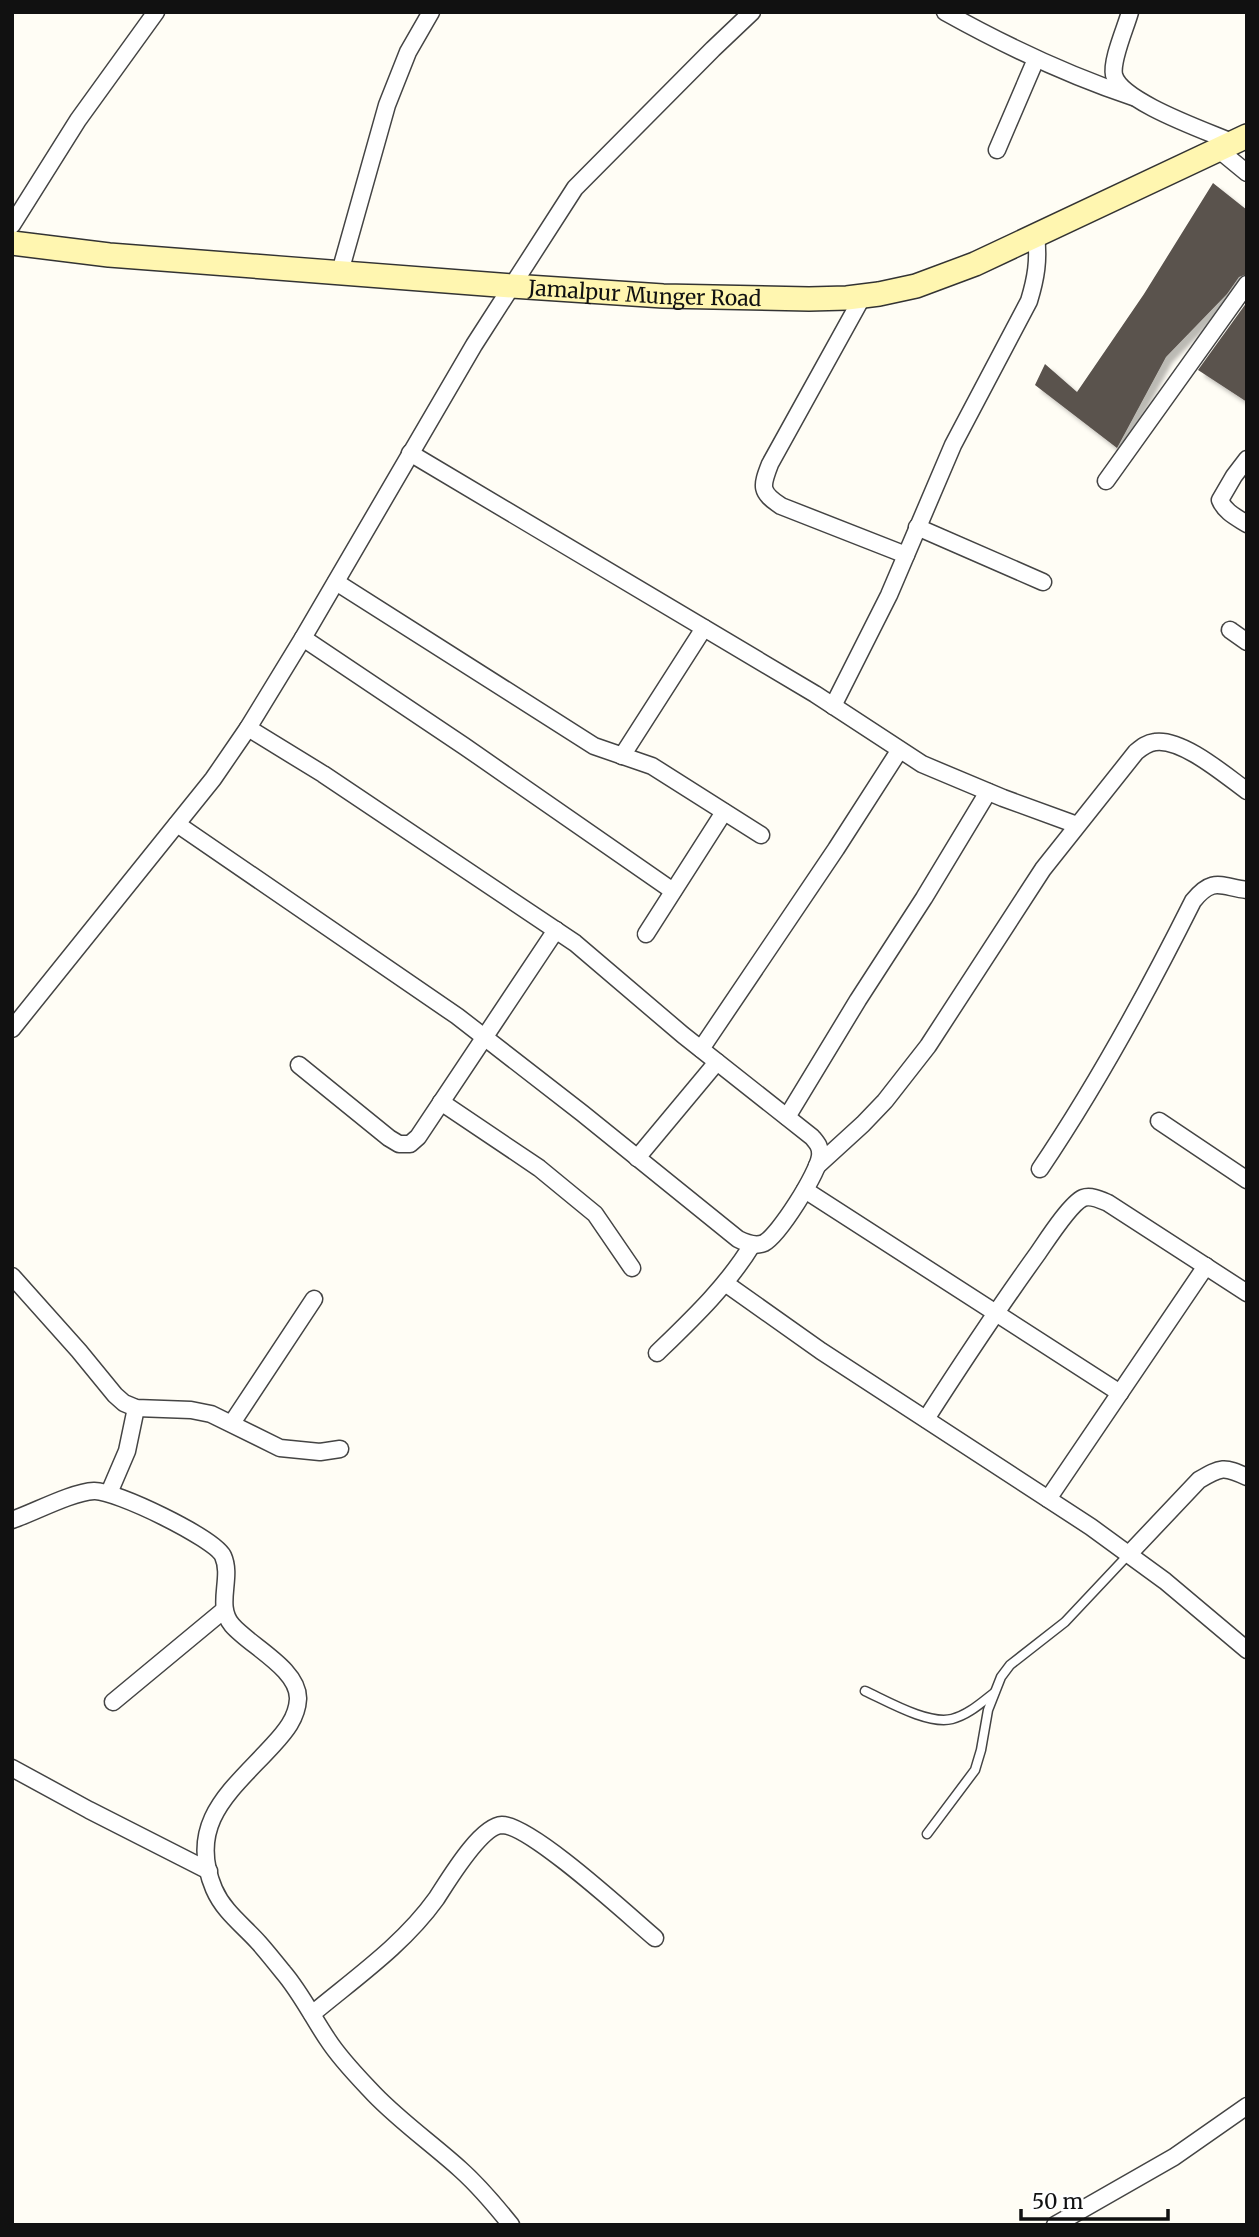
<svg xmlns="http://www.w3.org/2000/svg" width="1259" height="2237" font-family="Merriweather,serif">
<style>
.building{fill:#5a524d;filter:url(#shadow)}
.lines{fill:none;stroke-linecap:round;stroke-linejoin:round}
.lane-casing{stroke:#444;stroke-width:11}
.street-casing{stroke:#444;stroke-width:19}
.secondary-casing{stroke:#333;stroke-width:26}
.lane{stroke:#fff;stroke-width:8}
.street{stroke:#fff;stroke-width:16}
.secondary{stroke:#fff6b0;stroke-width:23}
.labels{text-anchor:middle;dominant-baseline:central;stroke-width:7;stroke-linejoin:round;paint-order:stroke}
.street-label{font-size:21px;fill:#111;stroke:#fff}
</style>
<defs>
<filter id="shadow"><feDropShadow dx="6" dy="6" stdDeviation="2" flood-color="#0004"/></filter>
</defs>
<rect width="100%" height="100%" fill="#fffdf5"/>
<g class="building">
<polygon points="1213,183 1247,210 1247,274 1239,277 1227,294 1166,357 1117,448 1035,385 1045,364 1077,392 1144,294"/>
<polygon points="1247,302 1247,402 1198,370"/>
</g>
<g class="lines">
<g class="lane-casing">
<g id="lane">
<path d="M865,1691C887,1701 928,1725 952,1719C968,1715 981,1703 994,1693"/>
<polyline points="927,1834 975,1770 981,1750 988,1710 1001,1677 1010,1665 1065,1622 1129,1554"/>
</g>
</g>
<g class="street-casing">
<g id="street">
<path d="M945,12C1006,46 1067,75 1133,97"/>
<path d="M1130,12C1126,27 1111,60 1114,75C1121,102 1207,131 1234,143"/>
<polyline points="997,150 1036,59"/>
<polyline points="1219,150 1247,173"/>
<polyline points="12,225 78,120 156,12"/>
<polyline points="340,272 387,105 408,52 431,12"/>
<path d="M863,296L770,464C761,487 760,492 781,506L906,555"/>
<polyline points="410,453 815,694 922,764 1003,798 1077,825"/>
<path d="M1247,459L1234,476L1220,500C1225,512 1236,517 1247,524"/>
<polyline points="1106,481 1247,284"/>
<polyline points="917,527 1043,582"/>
<polyline points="336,582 594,746 652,766 761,835"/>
<polyline points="1230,630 1247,642"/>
<polyline points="303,638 464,746 673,891"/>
<path d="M833,706L889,595L953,445L1029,301C1036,278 1039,260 1036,236"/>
<polyline points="622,756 704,628"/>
<path d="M177,824L457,1016L582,1113L738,1239C746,1243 755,1247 764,1243C779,1235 818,1173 820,1156C821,1147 817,1143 812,1137L683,1035L575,943L323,774L248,728"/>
<polyline points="646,934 724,812"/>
<polyline points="12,1029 213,779 248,728 303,638 474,345 575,188 713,49 752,12"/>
<polyline points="701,1049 836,849 899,751"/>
<polyline points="299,1065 389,1138 399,1144 410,1144 418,1137 556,930"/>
<polyline points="441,1102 539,1168 595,1214 632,1268"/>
<polyline points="787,1117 858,1000 924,898 988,792"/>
<polyline points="1159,1121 1247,1180"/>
<polyline points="637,1158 717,1062"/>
<path d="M817,1166L863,1124L885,1101L928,1046L1043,869L1136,752C1142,747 1147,743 1155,742C1182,738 1225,775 1247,791"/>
<path d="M1040,1169C1098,1083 1147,993 1193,901C1213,876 1221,887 1247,890"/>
<polyline points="805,1190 1120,1393"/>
<polyline points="12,1276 79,1351 115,1395 124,1403 136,1408 191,1410 211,1414 280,1448 320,1452 340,1449"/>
<polyline points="725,1283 821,1351 1091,1527 1165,1581 1247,1650"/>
<path d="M657,1353C692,1319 727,1286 752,1245"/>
<path d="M926,1419C962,1363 999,1307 1038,1253C1047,1240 1070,1204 1083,1198C1091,1195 1101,1200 1108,1203L1247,1293"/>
<polyline points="232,1423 314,1299"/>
<polyline points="109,1493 127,1451 136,1408"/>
<polyline points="1048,1499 1206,1266"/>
<path d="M12,1520C35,1512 72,1492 94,1491C115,1490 214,1538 223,1556C233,1578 215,1605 232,1625C250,1646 299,1669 298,1699C297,1718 285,1732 273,1745C232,1790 186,1822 214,1889C224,1912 243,1925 259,1943C267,1952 275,1962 283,1972C301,1993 313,2018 328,2040C341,2060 358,2077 374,2094C400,2121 431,2143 460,2169C479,2186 495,2205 511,2225"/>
<path d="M1129,1554L1199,1480C1221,1467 1224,1466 1247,1477"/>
<polyline points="113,1702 224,1610"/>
<polyline points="12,1768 89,1810 209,1871"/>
<path d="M312,2014C355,1978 403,1945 436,1899C448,1881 480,1826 502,1825C531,1825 629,1916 655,1938"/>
<polyline points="1055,2225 1174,2157 1247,2106"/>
</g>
</g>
<g class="secondary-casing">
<g id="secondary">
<path id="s1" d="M12,243L109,255L512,286L663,296L809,299L847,298L879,294L916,286L975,264L1247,136"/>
</g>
</g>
<use href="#lane" class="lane"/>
<use href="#street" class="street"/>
<use href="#secondary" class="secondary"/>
</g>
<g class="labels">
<g class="street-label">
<text stroke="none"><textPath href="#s1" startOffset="635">Jamalpur Munger Road</textPath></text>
</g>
</g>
<rect width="1259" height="2237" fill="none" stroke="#111111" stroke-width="28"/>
<path d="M1021 2209v10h147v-10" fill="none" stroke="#111111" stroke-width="3.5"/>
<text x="1032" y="2209" font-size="21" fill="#111111" stroke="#ffffff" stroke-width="5" paint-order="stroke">50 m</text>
</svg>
